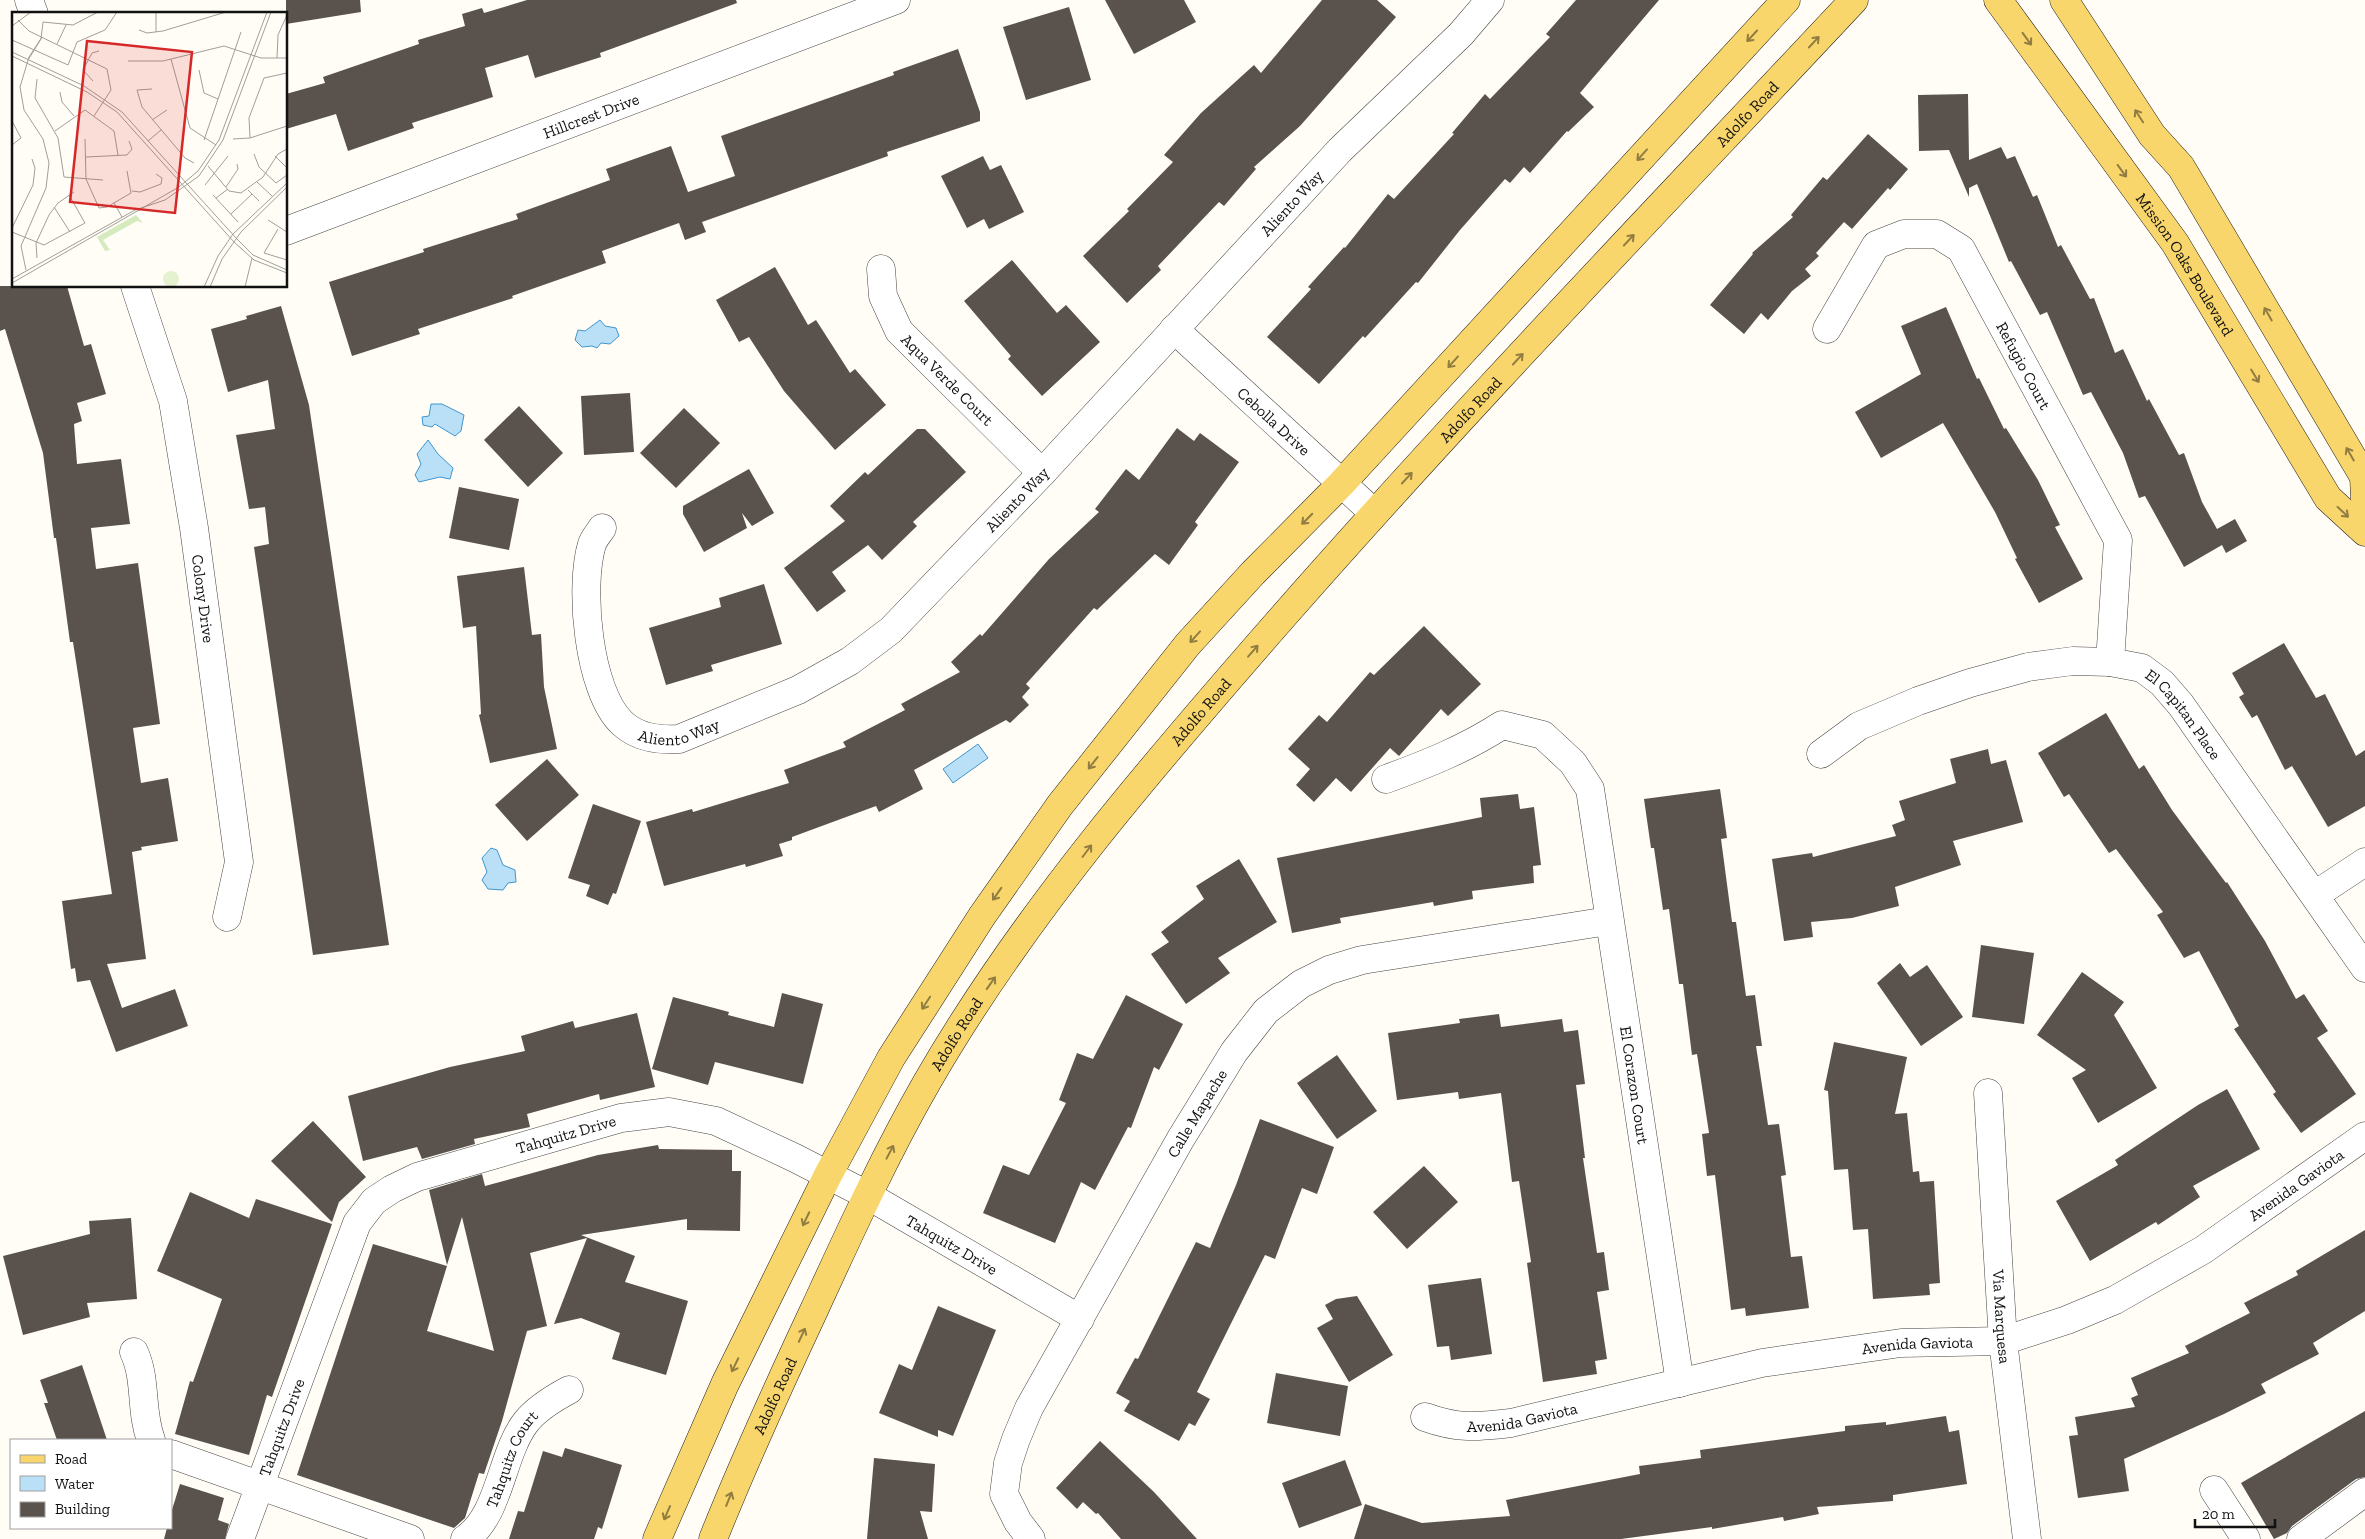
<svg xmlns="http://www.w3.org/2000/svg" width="2365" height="1539" font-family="'Zilla Slab',serif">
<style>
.water{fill:#b9e0f7;stroke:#3f96cf}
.building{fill:#5a524d}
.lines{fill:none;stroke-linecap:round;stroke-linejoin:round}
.minor-casing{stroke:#444;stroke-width:29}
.major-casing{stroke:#222;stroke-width:29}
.minor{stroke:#fff;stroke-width:28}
.major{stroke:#f9d66b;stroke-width:28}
.oneway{stroke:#917d42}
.labels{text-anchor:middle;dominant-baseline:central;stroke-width:5;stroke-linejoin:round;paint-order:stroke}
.street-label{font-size:16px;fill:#111;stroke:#fff}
.inset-road{fill:none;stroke:#a09f9a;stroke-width:1}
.view{fill:#d62828;fill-opacity:0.15;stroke:#d62828;stroke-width:2.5}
.inset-edge{fill:none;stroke:#111;stroke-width:2.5}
</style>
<rect width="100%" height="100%" fill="#fffdf5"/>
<g class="water">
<polygon points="600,320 605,326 616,328 619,336 610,344 601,343 597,348 592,346 582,347 575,340 578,330 585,331"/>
<polygon points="431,404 442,404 464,415 461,431 455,436 435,424 432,427 423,425 422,417 429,416"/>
<polygon points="428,440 438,454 453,468 450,479 440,477 419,482 415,475 421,464 417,454"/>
<polygon points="978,744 988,758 953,783 943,769"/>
<polygon points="491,848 497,850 503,865 515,870 516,882 508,883 503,890 488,889 482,880 487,872 482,858"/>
</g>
<g class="building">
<polygon points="286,0 360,0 361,12 286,24"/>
<polygon points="527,0 736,0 737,3 600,53 601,57 535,78 528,55 485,68 493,97 412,123 414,128 348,151 336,114 286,129 286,94 325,83 323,77 419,44 418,40 465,26 462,14 482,8 484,13"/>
<polygon points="1105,0 1184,0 1196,22 1134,54"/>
<polygon points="1322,0 1377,0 1396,17 1300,126 1254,167 1256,169 1224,206 1219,202 1158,266 1161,270 1127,303 1083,256 1129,211 1127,209 1173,162 1164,155 1201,113 1254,65 1261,73"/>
<polygon points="1576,0 1659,0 1580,93 1594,107 1568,132 1567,131 1530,173 1524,167 1510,183 1505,179 1460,230 1418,283 1416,282 1365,338 1363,336 1319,384 1267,337 1311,289 1308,287 1344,247 1345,248 1388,194 1394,199 1454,134 1452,133 1485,94 1490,99 1550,37 1546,34"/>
<polygon points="1069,7 1091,80 1026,100 1003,27"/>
<polygon points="958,49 980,112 980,121 887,152 888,156 702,222 706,232 685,240 679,223 602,251 606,263 512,296 513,298 418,329 420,334 352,356 329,282 424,252 423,249 518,219 516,214 610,180 606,169 671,146 688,192 735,176 721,136 894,75 893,72"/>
<polygon points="1968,94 1969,160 2001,147 2007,159 2015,156 2033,197 2037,195 2058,247 2061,245 2090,299 2094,298 2115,353 2123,349 2147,401 2149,399 2179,455 2184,453 2202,502 2217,529 2235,519 2247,541 2226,553 2222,545 2184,567 2145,496 2139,498 2123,453 2091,392 2083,395 2047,312 2040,315 2011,261 2009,262 1977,184 1969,188 1969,197 1949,150 1919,151 1918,95"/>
<polygon points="1868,134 1908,169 1890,190 1888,188 1852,229 1844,222 1816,253 1819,256 1805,269 1811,276 1792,291 1768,320 1761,313 1744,334 1710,305 1753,254 1752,253 1793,217 1791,215 1823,177 1827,180"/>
<polygon points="983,156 990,170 1001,165 1024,212 989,229 984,219 967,228 941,176"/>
<polygon points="1012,260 1057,313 1066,305 1100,342 1042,396 1008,359 1011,356 964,301"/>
<polygon points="775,267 808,325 816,320 850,373 855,369 886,405 835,450 784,391 749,337 739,342 716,300"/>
<polygon points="0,286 67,286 84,346 91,344 106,394 77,403 82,421 74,424 77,464 121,459 130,524 91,528 96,569 138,563 160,724 133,728 141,783 168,778 178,841 141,847 142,850 132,852 146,959 107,964 122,1008 175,989 188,1026 116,1052 90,980 77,982 75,968 71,969 62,901 112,894 73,642 70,642 56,538 54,538 43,453 5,329 0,331"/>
<polygon points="281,306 309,405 389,945 313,955 254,547 269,544 265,507 249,509 236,435 275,429 268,380 228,392 211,329 247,319 246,316"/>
<polygon points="1946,307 1977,379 1979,378 2004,429 2006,428 2038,480 2060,525 2055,527 2083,579 2039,603 2015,559 2017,558 1995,512 1943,423 1881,458 1855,412 1921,374 1901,326"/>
<polygon points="630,393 634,452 584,455 581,396"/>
<polygon points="519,406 563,453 528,487 484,440"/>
<polygon points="684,408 720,443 676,488 640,453"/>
<polygon points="1177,428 1194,441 1200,433 1239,462 1195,522 1198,525 1169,565 1155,554 1097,610 1094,608 1026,684 1030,688 1022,697 1029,705 1010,723 1006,720 914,770 923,789 879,812 876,806 792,837 792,840 779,844 783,856 746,867 745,864 664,886 646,822 692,809 693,812 789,783 784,770 846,747 843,742 905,710 901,704 960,672 951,662 980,634 982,636 1049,559 1099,512 1095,509 1126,469 1139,480"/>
<polygon points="917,429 925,429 966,472 913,522 917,526 882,560 868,545 832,572 846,591 817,612 784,568 845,521 830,506 865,472 868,475"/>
<polygon points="749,469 774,513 752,526 742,513 747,528 704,552 683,514 683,506"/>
<polygon points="459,487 519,499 509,550 449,538"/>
<polygon points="524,567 532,635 541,634 544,687 557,749 490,763 479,715 481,714 476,626 463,628 457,576"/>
<polygon points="764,584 782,644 711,665 713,671 666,685 649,628 721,607 719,598"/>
<polygon points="1424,626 1481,684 1448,716 1441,709 1399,756 1390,748 1351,792 1336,778 1314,802 1296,785 1310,769 1288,749 1319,715 1327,722 1370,672 1374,675"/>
<polygon points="2284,643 2316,698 2325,694 2356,756 2365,750 2365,806 2328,827 2292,766 2285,770 2257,715 2252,718 2239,697 2244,694 2232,673"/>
<polygon points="2106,713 2139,769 2144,765 2172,810 2226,883 2227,882 2265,941 2296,999 2304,994 2328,1031 2317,1038 2356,1094 2301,1133 2273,1094 2276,1092 2234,1029 2239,1026 2199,951 2184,958 2157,915 2163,912 2116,849 2109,853 2069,794 2064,797 2038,753"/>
<polygon points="1988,749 1991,764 2006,760 2023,822 1953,841 1961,865 1895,887 1899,906 1852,918 1811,922 1813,937 1784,941 1772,859 1812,853 1813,857 1896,836 1892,825 1905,820 1899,801 1956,783 1950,759"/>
<polygon points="547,759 579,795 527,841 495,805"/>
<polygon points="1720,789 1727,838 1721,839 1732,922 1736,922 1746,996 1755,995 1762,1046 1756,1046 1768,1125 1779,1124 1786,1175 1781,1176 1791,1257 1802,1256 1809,1308 1746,1316 1745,1308 1731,1310 1715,1175 1707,1176 1702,1134 1709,1133 1697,1054 1692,1055 1683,984 1679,984 1669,909 1663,910 1654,848 1651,848 1644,799"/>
<polygon points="1518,794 1520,809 1534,807 1541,865 1533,866 1534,883 1472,891 1473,899 1434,906 1433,902 1340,918 1341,923 1292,933 1277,858 1482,817 1480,798"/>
<polygon points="593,804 641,821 616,894 613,893 608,905 586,896 590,885 568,878"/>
<polygon points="1239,859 1277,922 1218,958 1230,973 1186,1004 1151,954 1169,942 1161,932 1204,899 1196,886"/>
<polygon points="1981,945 2034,953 2024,1024 1972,1017"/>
<polygon points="1900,963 1910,977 1927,965 1963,1017 1921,1046 1877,983"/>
<polygon points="2082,972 2124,1002 2114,1015 2157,1088 2098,1123 2072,1078 2086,1070 2037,1035"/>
<polygon points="782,993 823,1004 803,1084 715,1062 708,1085 652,1069 673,997 729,1012 728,1015 774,1027"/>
<polygon points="1126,995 1183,1024 1159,1070 1154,1067 1131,1128 1128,1127 1095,1190 1081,1182 1055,1243 983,1213 1003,1165 1029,1175 1066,1103 1059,1100 1077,1053 1093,1059"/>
<polygon points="637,1013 655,1087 600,1100 599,1094 527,1114 530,1127 474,1139 475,1144 422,1159 417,1147 363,1161 348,1096 450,1067 525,1051 521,1036 573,1021 575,1028"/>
<polygon points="1499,1014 1501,1027 1562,1019 1564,1032 1578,1030 1585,1084 1576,1085 1585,1158 1583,1158 1597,1253 1604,1252 1609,1290 1597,1292 1607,1359 1595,1361 1597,1374 1543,1382 1527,1263 1531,1262 1519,1181 1512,1182 1501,1093 1459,1099 1458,1092 1397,1100 1388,1033 1460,1023 1459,1019"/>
<polygon points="1834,1042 1907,1057 1895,1114 1907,1113 1913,1172 1919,1171 1920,1182 1934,1181 1940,1283 1929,1284 1930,1295 1873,1299 1868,1229 1853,1230 1848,1169 1834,1170 1828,1091 1824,1090"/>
<polygon points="1337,1055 1377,1111 1337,1139 1297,1083"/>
<polygon points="2227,1089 2260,1149 2193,1186 2200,1197 2158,1225 2156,1222 2090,1261 2056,1201 2118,1165 2115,1160 2198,1105"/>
<polygon points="1260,1119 1334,1147 1317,1194 1302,1188 1275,1259 1265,1255 1197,1392 1210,1399 1195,1426 1189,1423 1179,1441 1124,1411 1130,1401 1116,1393 1135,1358 1138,1359 1196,1242 1210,1248 1236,1185"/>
<polygon points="313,1121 366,1177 339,1202 332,1222 271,1161"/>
<polygon points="658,1145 659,1149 732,1150 732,1171 741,1171 740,1231 687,1230 687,1219 581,1235 635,1256 625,1282 688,1301 666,1375 612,1359 620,1333 581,1318 554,1324 587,1238 530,1253 547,1326 527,1331 502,1421 484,1474 479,1473 465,1518 454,1528 297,1475 373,1244 447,1266 427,1331 494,1351 462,1217 447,1265 429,1190 482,1174 485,1186 598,1155"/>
<polygon points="1424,1166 1458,1202 1407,1249 1373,1212"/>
<polygon points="190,1192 249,1218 256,1199 332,1224 272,1397 267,1395 249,1455 175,1434 190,1381 193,1382 222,1299 157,1271"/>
<polygon points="131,1218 137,1299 87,1303 90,1317 23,1335 3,1256 90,1234 89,1221"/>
<polygon points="2365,1230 2365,1311 2313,1343 2319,1354 2261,1384 2266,1393 2224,1414 2124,1459 2129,1491 2078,1498 2069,1436 2078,1435 2075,1417 2135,1407 2131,1398 2138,1395 2131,1378 2189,1353 2185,1346 2250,1313 2244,1303 2298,1275 2296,1271"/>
<polygon points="1481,1278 1492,1354 1451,1360 1449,1346 1437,1347 1428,1285"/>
<polygon points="1357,1296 1393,1355 1349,1382 1317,1328 1333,1319 1325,1305 1336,1299"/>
<polygon points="938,1306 996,1330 953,1436 938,1430 938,1437 879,1413 899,1364 912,1370"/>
<polygon points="82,1365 107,1440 57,1440 44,1403 48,1403 40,1380"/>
<polygon points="1276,1373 1348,1386 1340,1436 1267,1423"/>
<polygon points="2365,1411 2365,1477 2356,1479 2292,1526 2287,1533 2274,1539 2241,1483"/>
<polygon points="1946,1416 1949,1432 1959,1430 1967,1484 1893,1495 1893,1501 1817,1507 1819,1514 1784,1521 1783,1517 1712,1529 1712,1527 1621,1539 1354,1539 1365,1504 1422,1523 1510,1516 1506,1500 1640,1474 1639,1466 1701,1458 1700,1450 1845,1431 1845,1426 1886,1422 1886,1425"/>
<polygon points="1100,1441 1154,1492 1197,1539 1121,1539 1098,1513 1096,1514 1083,1502 1077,1509 1056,1488"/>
<polygon points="565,1448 622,1465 602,1529 598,1527 594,1539 509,1539 518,1511 524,1512 543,1451 562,1457"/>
<polygon points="874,1458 935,1464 932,1512 920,1511 928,1539 867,1539"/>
<polygon points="1345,1460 1362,1505 1299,1528 1282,1483"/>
<polygon points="180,1484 224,1498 218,1520 229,1524 225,1539 164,1539 167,1528 171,1528 171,1513"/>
</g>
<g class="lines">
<g class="minor-casing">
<g id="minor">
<polyline points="29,0 34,14"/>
<path id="s1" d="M286,231L896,0"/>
<path id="s2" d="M881,269L883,296L899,331L1042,473"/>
<path id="s3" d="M135,286L173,401L194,528L239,862L227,917"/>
<path id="s4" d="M1174,329L1374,513"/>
<path id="s5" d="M1827,329L1876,245L1904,234H1937L1961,249L2118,540L2110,662"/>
<path id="s6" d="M602,528C599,533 594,538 592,544C579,587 588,691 622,723C638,738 658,740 679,739L798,690L850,661L891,630L1042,473L1340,150L1461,34L1490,0"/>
<path id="s7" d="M1821,754L1859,726L1918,701L1970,683L2028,667L2073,661L2110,662L2142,668L2162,683L2181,705L2365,968"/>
<path id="s8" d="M1386,779C1427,764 1465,749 1502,725L1543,735L1573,763L1590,789L1680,1383"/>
<polyline points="2315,895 2365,862"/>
<path id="s9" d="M1988,1093L2003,1341L2027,1539"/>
<path d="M134,1352C147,1380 140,1411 151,1440"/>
<path id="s10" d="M1425,1417C1458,1429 1477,1427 1511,1423L1762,1363L1901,1343L2003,1341L2067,1320L2115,1300L2203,1250L2365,1136"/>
<polyline points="171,1454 410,1539"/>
<polyline points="2214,1490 2246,1539"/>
<path id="s11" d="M240,1539L357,1223L374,1201L392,1189L417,1177L621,1118L669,1112L716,1121L795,1158L867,1195L1080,1319"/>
<path id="s12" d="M465,1539C500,1516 501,1454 526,1422C537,1408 554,1398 569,1390"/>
<path id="s13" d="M1031,1539L1018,1522L1004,1494L1008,1463L1016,1439L1029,1408L1180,1140L1234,1052L1266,1011L1301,984L1329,970L1362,960L1608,921"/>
<polyline points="2301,1539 2365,1492"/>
</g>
</g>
<g class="major-casing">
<g id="major">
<path id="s14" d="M1998,0L2175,243L2328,498L2365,532"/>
<polyline points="2064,0 2152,135 2181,167 2364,477 2365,499"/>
<polyline points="657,1539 725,1384 828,1175 891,1058 982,916 1060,805 1188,644 1253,573 1341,484 1786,0"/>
<path id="s15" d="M713,1539C744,1461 779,1385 815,1308C850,1232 885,1155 927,1082C1023,915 1154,764 1280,620C1466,408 1662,205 1854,0"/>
</g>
</g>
<use href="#minor" class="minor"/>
<use href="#major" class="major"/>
</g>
<defs><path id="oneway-shaft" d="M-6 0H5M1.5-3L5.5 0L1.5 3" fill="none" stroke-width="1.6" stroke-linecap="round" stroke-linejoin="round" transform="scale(1.25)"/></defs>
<g class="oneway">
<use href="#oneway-shaft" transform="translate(1752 36) rotate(133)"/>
<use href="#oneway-shaft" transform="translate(2027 39) rotate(54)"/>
<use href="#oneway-shaft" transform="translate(1814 42) rotate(-47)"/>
<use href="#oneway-shaft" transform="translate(2139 116) rotate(-123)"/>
<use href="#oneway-shaft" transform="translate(1642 155) rotate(132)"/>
<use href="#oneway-shaft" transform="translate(2122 171) rotate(54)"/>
<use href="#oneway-shaft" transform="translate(1629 240) rotate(-47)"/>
<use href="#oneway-shaft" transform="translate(2268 314) rotate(-120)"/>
<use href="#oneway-shaft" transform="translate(1518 359) rotate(-47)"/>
<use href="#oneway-shaft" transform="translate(1453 362) rotate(132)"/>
<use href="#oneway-shaft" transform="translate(2255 376) rotate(59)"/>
<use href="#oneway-shaft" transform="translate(2350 454) rotate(-120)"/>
<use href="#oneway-shaft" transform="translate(1407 478) rotate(-47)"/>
<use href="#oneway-shaft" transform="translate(2343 512) rotate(43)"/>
<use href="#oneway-shaft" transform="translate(1307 519) rotate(135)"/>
<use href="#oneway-shaft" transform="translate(1195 637) rotate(132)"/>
<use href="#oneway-shaft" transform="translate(1253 651) rotate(-49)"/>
<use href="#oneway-shaft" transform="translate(1093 763) rotate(128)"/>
<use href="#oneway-shaft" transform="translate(1087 851) rotate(-53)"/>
<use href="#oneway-shaft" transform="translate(997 894) rotate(125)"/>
<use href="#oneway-shaft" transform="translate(991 983) rotate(-55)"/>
<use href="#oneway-shaft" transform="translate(926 1003) rotate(123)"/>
<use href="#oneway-shaft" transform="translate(890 1152) rotate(-62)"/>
<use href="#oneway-shaft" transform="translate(806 1219) rotate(116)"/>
<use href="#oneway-shaft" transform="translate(802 1335) rotate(-65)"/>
<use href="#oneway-shaft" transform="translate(735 1365) rotate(116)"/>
<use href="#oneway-shaft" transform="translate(729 1499) rotate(-68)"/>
<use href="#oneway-shaft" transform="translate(667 1513) rotate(114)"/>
</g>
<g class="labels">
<g class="street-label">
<text stroke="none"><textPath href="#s1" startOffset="326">Hillcrest Drive</textPath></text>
<text stroke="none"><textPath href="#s15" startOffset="1776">Adolfo Road</textPath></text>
<text stroke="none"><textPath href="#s6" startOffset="1092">Aliento Way</textPath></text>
<text stroke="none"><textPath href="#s14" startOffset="324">Mission Oaks Boulevard</textPath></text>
<text stroke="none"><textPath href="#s5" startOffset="321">Refugio Court</textPath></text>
<text stroke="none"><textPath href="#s2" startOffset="134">Aqua Verde Court</textPath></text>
<text stroke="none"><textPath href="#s15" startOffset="1371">Adolfo Road</textPath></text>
<text stroke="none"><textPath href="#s4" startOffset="136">Cebolla Drive</textPath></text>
<text stroke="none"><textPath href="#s6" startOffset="688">Aliento Way</textPath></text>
<text stroke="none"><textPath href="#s3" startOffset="321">Colony Drive</textPath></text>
<text stroke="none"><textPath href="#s15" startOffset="966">Adolfo Road</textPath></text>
<text stroke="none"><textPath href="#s7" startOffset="404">El Capitan Place</textPath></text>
<text stroke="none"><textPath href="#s6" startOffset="268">Aliento Way</textPath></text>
<text stroke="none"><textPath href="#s15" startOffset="561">Adolfo Road</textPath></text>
<text stroke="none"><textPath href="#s8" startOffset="542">El Corazon Court</textPath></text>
<text stroke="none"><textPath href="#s13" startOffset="482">Calle Mapache</textPath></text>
<text stroke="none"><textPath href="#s11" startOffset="569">Tahquitz Drive</textPath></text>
<text stroke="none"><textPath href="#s10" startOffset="922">Avenida Gaviota</textPath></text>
<text stroke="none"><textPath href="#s11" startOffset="989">Tahquitz Drive</textPath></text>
<text stroke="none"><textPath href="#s9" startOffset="224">Via Marquesa</textPath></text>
<text stroke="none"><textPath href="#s10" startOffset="502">Avenida Gaviota</textPath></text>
<text stroke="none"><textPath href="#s15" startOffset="156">Adolfo Road</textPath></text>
<text stroke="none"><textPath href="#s10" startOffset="99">Avenida Gaviota</textPath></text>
<text stroke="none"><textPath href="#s11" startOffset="119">Tahquitz Drive</textPath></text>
<text stroke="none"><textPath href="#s12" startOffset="94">Tahquitz Court</textPath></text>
</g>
</g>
<g transform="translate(12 12)">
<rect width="275" height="275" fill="#fffdf5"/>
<path d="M124,203L131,211L125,209L91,228L98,238L93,239L85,225Z" fill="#d5ebbd"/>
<path d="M151 267a8 8 0 1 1 16 0a8 8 0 1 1-16 0Z" fill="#e6f2cf"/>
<path class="inset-road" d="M6,8L17,19L95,57L99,78L82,104M0,14L19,0M127,18L135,21L151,19L214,0M144,20V0M0,28L56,53L65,30L93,18L105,0M45,32L54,13M0,40L72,74L110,100L224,226M0,44L75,80L105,100L222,230M265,46L266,23L275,3M159,47L178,116L204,133M16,48L29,27L31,10L61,13L86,0M116,49H151L212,34L249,46H275M187,58L192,81L206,87M25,67L23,86L46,126L52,165L91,168M81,69L71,58L80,41L87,39M140,77L125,78L130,95L173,146L182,151M48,80L50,90L62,104M140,108L155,98M0,109L9,126L0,133M43,119L73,98L102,119L106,143M238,126L237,106L252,66L275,61M73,127L74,167L87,196L95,195L119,181L115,159M221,127L238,126L275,114M192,128L229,20M136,129L149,118M242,142L247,155L264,171L275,163M263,144L275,156M74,145L115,143L120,137L117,129M196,154L217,179L229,181L251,165L266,142L275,137M245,170L260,184M193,173L216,144M214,175L226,157L225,152M236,178L247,189M120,179L128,180L149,172L150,166L144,162M201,183L226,210M204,186L216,177M102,191L110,205M42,195L58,220M219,202L240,182M256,208L275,220M0,216L21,173L23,156L20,147M266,217L252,241L275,248M0,220L32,233L73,211L57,183M224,226L241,243L275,258M222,230L242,248L275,261M25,246L24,231L37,203L46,191L62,180M14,258L9,234L34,176L37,151L31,127L12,98L8,75L17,45L30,25M0,267L123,198L153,188L187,164L211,128L259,0M0,271L167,175L186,159L207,128L255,0M192,275L206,244L221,222L275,171M198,275L210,247L229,220L275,175M233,275L240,246"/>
<path class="view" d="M75,29L180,40L163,201L58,190Z"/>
<rect width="275" height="275" class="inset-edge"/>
</g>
<rect x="10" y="1439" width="162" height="90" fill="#ffffff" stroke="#a0a0a0"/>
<rect x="20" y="1455" width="25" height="8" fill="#f9d66b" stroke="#a0a0a0"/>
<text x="55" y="1464" font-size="15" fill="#111111">Road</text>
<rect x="20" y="1476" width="25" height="15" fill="#b9e0f7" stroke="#a0a0a0"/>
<text x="55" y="1489" font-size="15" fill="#111111">Water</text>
<rect x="20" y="1502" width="25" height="15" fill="#5a524d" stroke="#a0a0a0"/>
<text x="55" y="1514" font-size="15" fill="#111111">Building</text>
<path d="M2195 1519v8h80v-8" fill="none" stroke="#111111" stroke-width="2.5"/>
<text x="2202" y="1519" font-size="15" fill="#111111" stroke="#ffffff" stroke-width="4" paint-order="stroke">20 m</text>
</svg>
